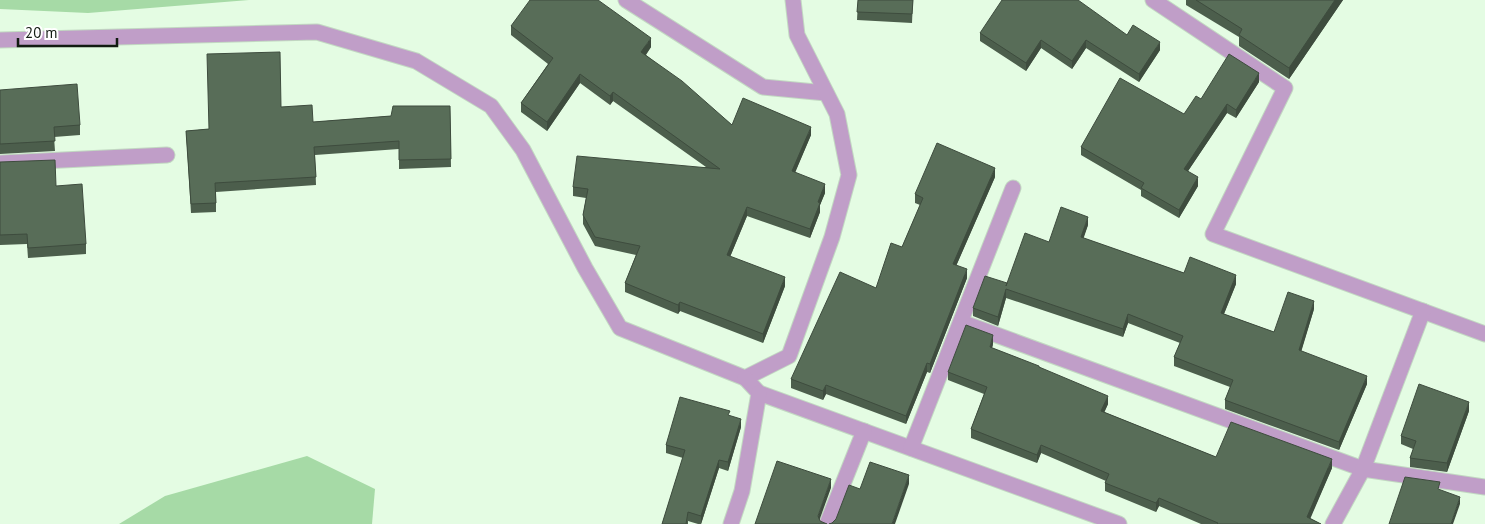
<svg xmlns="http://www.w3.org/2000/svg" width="1485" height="524" font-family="'PT Sans',sans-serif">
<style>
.green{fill:#a6daa6}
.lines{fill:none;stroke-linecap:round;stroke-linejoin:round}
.minor-casing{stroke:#c2d8c2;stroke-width:17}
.minor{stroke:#c09ec8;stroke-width:15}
.wall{fill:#4c5e4c}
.shaded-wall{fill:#3e4c3e}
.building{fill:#586d58;stroke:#3e4c3e}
</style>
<rect width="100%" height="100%" fill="#e4fce3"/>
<g class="green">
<polygon points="0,0 249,0 88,13 0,9"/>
<polygon points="307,456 375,489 372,524 119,524 165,496"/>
</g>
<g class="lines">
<g class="minor-casing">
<g id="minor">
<polyline points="626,0 763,87 826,93"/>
<polyline points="1153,0 1285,88 1213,234 1485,334"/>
<polyline points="0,40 317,32 416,61 491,106 523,150 585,268 620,328 745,378 789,356 832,237 849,175 837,114 797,35 793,0"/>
<polyline points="0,163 167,155"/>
<polyline points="961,322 1363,469 1485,487"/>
<polyline points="745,378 759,393 1119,524"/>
<polyline points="911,448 1013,188"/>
<polyline points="731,524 742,491 759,393"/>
<polyline points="827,524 864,431"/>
<polyline points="1333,524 1363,469 1423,311"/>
</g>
</g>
<use href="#minor" class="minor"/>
</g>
<g class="wall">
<polygon points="858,0 913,0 912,23 857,20"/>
<polygon points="1186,0 1343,0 1289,79 1239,46 1239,37 1186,5"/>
<polygon points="511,26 651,47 646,55 732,125 811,135 795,172 825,193 820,205 820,212 810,238 747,216 730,257 785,286 763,343 680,311 678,314 625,292 625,283 636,255 595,246 583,224 583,215 586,198 573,196 573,187 706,167 613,101 610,105 580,83 547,131 521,112 521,103 548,64 511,35"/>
<polygon points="980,33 1127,35 1160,50 1139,82 1086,48 1072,69 1041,48 1026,71 980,41"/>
<polygon points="1259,82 1236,118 1227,113 1188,171 1198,186 1179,218 1141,196 1141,190 1081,155 1081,147 1184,114 1201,99"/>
<polygon points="0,90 80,125 80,135 54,137 55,151 0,154"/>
<polygon points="450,106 451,167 399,169 399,149 315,155 316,185 216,192 216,212 191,213 186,131 209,129 281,107 313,122 391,116"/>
<polygon points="0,162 56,186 86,244 86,254 28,258 27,244 0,245"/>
<polygon points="995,177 956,266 967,278 930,373 927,372 906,424 826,394 823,400 791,388 791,379 876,288 902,247 920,205 915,203 915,194"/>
<polygon points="1088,225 1083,238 1184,273 1236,284 1224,314 1274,332 1314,309 1301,351 1367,384 1339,450 1225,409 1225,400 1230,387 1174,366 1174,357 1180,343 1128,323 1123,337 1006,298 998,326 973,316 973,308 1007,283 1049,242"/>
<polygon points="993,344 992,348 1039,367 1108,404 1104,412 1216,457 1332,468 1310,518 1321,524 1201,524 1159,506 1156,512 1105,491 1105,483 1106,481 1041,453 1037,463 971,438 971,429 984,394 948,380 948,372"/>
<polygon points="1469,411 1447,472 1410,467 1410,458 1413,449 1401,444 1401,436"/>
<polygon points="730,416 741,427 728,471 719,468 701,524 698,524 688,521 688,524 662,524 683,458 666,453 666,445"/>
</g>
<g class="shaded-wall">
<polygon points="1335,0 1343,0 1289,79 1289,68"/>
<polygon points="651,38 651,47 641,61 641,52"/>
<polygon points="1041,40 1041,48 1026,71 1026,63"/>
<polygon points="1086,40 1086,48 1072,69 1072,61"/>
<polygon points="1160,42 1160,50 1139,82 1139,74"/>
<polygon points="1259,73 1259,82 1236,118 1236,110"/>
<polygon points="580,74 580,83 547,131 547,122"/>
<polygon points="613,92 613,101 610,105 610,96"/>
<polygon points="1227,104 1227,113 1184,177 1184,169"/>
<polygon points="811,127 811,135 792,180 792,171"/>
<polygon points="995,168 995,177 953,273 953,264"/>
<polygon points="1198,177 1198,186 1179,218 1179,210"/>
<polygon points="825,184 825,193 820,205 820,212 810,238 810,229 818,202"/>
<polygon points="747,207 747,216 727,264 727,255"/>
<polygon points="1088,217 1088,225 1081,246 1081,237"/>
<polygon points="967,269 967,278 930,373 930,364"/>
<polygon points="1236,275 1236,284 1221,321 1221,313"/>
<polygon points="785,277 785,286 763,343 763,334"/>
<polygon points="1006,289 1006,298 998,326 998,317"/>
<polygon points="1314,301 1314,309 1299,359 1299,350"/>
<polygon points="680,302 680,311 678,314 678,305"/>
<polygon points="1128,314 1128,323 1123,337 1123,329"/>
<polygon points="993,335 993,344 990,355 990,347"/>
<polygon points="927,363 927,372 906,424 906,416"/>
<polygon points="1367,376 1367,384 1339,450 1339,442"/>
<polygon points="826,385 826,394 823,400 823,391"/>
<polygon points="1108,396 1108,404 1101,420 1101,411"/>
<polygon points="1469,402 1469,411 1447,472 1447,463"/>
<polygon points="741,419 741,427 728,471 728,462"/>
<polygon points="1041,445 1041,453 1037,463 1037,455"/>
<polygon points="1332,459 1332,468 1308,524 1307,517"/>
<polygon points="719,460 719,468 701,524 701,516"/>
<polygon points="909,475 909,484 895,524 892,524"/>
<polygon points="831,479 831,488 818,524 818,516"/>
<polygon points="1460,497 1460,504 1453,524 1451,524"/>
<polygon points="1159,498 1159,506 1156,512 1156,503"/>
</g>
<g class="building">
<polygon points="530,0 598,0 651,38 641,52 682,81 732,125 743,98 811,127 792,171 825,184 818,202 820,203 810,229 747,207 727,255 785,277 763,334 680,302 678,305 625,283 640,246 595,237 583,215 588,189 573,187 577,156 720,169 613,92 610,96 580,74 547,122 521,103 553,58 511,26"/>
<polygon points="858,0 913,0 912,14 857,12"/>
<polygon points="1002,0 1078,0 1127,35 1133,25 1160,42 1139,74 1086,40 1072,61 1041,40 1026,63 980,33"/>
<polygon points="1196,0 1335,0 1289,68 1239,35 1242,29"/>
<polygon points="280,52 281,107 312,105 313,122 391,116 393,106 450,106 451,159 399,160 399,141 314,147 316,177 215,183 216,203 191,204 186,131 209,129 207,54"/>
<polygon points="1229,54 1259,73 1236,110 1227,104 1184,169 1198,177 1179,210 1141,188 1144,183 1081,147 1120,78 1184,114 1196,96 1201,99"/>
<polygon points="77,84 80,125 54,127 55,141 0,144 0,90"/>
<polygon points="937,143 995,168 953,264 967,269 930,364 927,363 906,416 826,385 823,391 791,379 840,272 876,288 891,243 902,247 923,198 915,194"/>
<polygon points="55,160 56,186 82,184 86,244 28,248 27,234 0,235 0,162"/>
<polygon points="1061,207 1088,217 1081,237 1184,273 1190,257 1236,275 1221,313 1274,332 1288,292 1314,301 1299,350 1367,376 1339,442 1225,400 1233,380 1174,357 1183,336 1128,314 1123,329 1006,289 998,317 973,308 985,276 1007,283 1006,286 1025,233 1049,242"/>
<polygon points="966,325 993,335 990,347 1039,366 1039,367 1108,396 1101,411 1216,457 1231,422 1332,459 1307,517 1321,524 1217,524 1218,523 1159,498 1156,503 1105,483 1109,474 1041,445 1037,455 971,429 987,387 948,372"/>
<polygon points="1419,384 1469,402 1447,463 1410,458 1416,441 1401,436"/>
<polygon points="680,397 730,411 728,415 741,419 728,462 719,460 701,516 688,512 686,524 662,524 685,450 666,445"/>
<polygon points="777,461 831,479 818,516 820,521 827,524 755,524"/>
<polygon points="870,462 909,475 892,524 829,524 832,523 836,519 849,485 860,489"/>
<polygon points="1405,477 1440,482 1438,489 1460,497 1451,524 1389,524"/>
</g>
<path d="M18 38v8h99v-8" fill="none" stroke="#121b12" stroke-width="2.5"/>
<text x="25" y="38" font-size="15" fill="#121b12" stroke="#ffffff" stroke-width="4" paint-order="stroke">20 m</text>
</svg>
